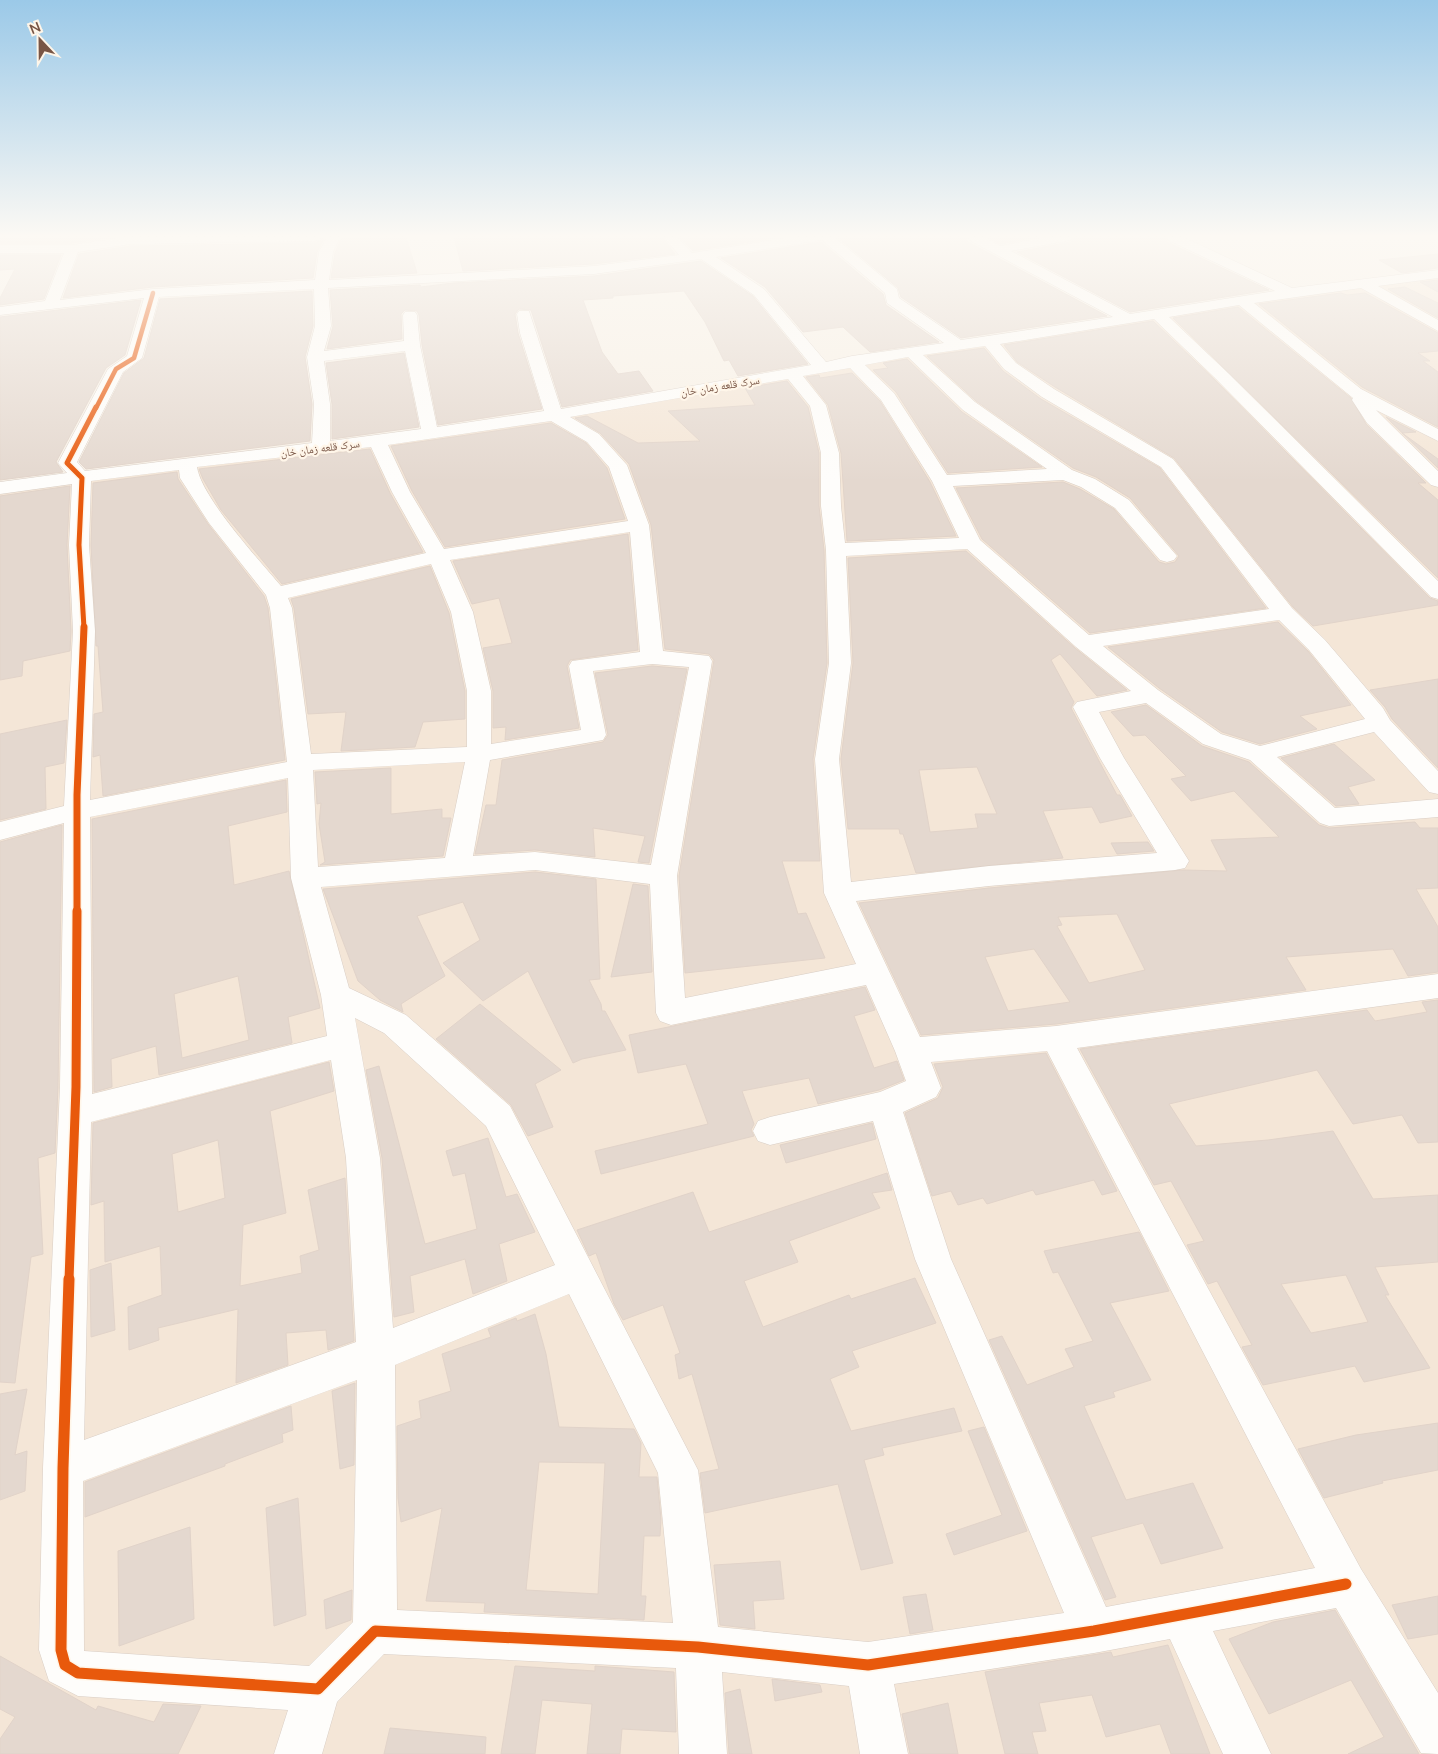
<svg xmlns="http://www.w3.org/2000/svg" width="1438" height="1754" font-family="Mulish,'Noto Naskh Arabic',sans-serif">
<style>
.residential{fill:#f4e6d7}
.building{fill:#e4d8cf;stroke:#e1d3c9;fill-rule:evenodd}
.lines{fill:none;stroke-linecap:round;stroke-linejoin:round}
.minor-casing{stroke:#d9cec5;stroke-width:1}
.minor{fill:#fefdfb;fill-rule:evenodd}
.cycleway-far4-casing{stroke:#fff6e9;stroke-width:6}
.cycleway-far3-casing{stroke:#fff6e9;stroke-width:8}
.cycleway-far2-casing{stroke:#fff6e9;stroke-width:10}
.cycleway-far1-casing{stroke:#fff6e9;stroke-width:12}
.cycleway-casing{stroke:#fff6e9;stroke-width:14}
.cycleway-far4{stroke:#e8590c;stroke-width:4.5}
.cycleway-far3{stroke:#e8590c;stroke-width:5}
.cycleway-far2{stroke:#e8590c;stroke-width:7}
.cycleway-far1{stroke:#e8590c;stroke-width:9}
.cycleway{stroke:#e8590c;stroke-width:11}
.labels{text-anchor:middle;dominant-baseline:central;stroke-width:4.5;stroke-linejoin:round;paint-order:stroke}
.far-street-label{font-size:11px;fill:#785545;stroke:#fff6e9}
</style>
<rect width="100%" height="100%" fill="#f8f1e7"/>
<polygon class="residential" points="1438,274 1438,1754 0,1754 0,488 377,441 852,361"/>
<g class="building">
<polygon points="0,237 115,237 72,243 0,243"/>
<polygon points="373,237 406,237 417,273 331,278 335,253 341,239"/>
<polygon points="454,237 662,237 675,254 594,264 463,271"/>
<polygon points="679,237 781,237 693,251"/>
<polygon points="837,237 966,237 968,242 1107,316 961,338 901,297 898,288"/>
<polygon points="987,237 1037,237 1000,244"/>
<polygon points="1074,237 1165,237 1167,242 1269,290 1130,312 1017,252 1071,242"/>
<polygon points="322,239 324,239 317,252 313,278 153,287 63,298 79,254 131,246 315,243"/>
<polygon points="821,242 883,294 886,305 939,342 870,352 843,327 803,332 765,287 721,258"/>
<polygon points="1438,254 1438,268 1402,273 1379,260"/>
<polygon points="0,255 61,255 44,299 0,305 0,298 15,269 0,270"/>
<polygon points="701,261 753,296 808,364 738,376 729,360 724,361 705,322 684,291 613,296 613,298 583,300 602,352 618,374 639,371 653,391 562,407 531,310 519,309 515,314 518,333 542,409 438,425 422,345 419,315 417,311 405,310 401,314 402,339 327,349 333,326 330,290 420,285 421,287 453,283 594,276"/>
<polygon points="1438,280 1438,292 1420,282"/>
<polygon points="1405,287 1438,303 1438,318 1388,289"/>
<polygon points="312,291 313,326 305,357 312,404 310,441 86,469 79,462 124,373 144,358 160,299"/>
<polygon points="1341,293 1347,295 1365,293 1438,333 1438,351 1418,353 1430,361 1423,361 1438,372 1438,427 1362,387 1259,304"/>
<polygon points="141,300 125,355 106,368 56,462 63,472 0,480 0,317"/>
<polygon points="1238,307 1351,398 1366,424 1426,483 1418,483 1438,500 1438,578 1173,318"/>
<polygon points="1153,321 1215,380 1430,598 1438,601 1438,605 1313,626 1293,607 1174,458 1055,387 1017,362 1004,345"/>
<polygon points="984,348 1003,371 1041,399 1160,468 1266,608 1090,633 982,539 956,488 1063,482 1080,489 1114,509 1159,562 1166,564 1175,562 1179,556 1130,498 1096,477 1073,468 976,401 927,356"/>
<polygon points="404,353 419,427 332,439 332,404 326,363"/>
<polygon points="907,359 962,412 1042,467 948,473 896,392 873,370 888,368 883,363"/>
<polygon points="852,373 880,401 930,482 956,536 847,541 841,453 828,405 806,377 819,375 820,378"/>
<polygon points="787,381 808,407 819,453 819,506 824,550 827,663 813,759 820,861 782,861 798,914 806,913 825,958 685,973 679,876 714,660 709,654 665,649 651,525 629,464 600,433 575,418 587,416 638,443 700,441 668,411 755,405 745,388"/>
<polygon points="1386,417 1416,432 1402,433 1438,459 1438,468"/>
<polygon points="551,423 586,443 607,468 625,519 445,547 412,491 391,446"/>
<polygon points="370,449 390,493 423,552 282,584 221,510 203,479 199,469"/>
<polygon points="177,472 178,479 208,524 264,596 268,608 285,760 103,796 100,755 93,757 94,714 103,712 98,646 96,646 91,545 93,483"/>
<polygon points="70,486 67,545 71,631 70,651 23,661 22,676 0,680 0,496"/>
<polygon points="628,534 638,650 570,660 567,666 579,728 505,740 506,727 493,728 493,691 483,648 512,643 499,598 472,604 453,561"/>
<path d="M966,551L1075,648L1127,690L1097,696L1060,654L1051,660L1074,702L1071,708L1117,795H1120L1132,816L1100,823L1092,807L1043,811L1063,858L916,873L903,834H900L899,829H848L841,759L853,663L848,558ZM977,767L997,814H975L978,828L930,832L919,770Z"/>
<polygon points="430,566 449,613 465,691 465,719 423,722 415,747 341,751 346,712 308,714 294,608 291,599"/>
<polygon points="1278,622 1308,651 1351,705 1300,716 1317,729 1260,744 1222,732 1159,688 1108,647"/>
<polygon points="652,666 687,669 649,863 638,862 645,836 593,828 595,857 535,850 475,854 486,805 496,805 502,760 603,742 608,735 595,673"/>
<polygon points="1438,679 1438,768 1392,719 1385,707 1370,690"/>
<path d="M1146,705L1202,746L1249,762L1319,825L1329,828L1415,822L1420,828H1438V888L1416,889L1438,927V972L1408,976L1393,949L1286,957L1306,990L1056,1024L921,1035L859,903L989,888L1183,870L1227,871L1211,840L1279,837L1234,791L1191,801L1171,779L1186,776L1145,735L1133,736L1111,712ZM1117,914L1145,970L1089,983L1057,926L1062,925L1058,917ZM1034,949L1070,1002L1008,1011L985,957Z"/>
<polygon points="67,720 64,763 45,767 46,809 0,820 0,734"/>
<polygon points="1334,744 1375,780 1348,787 1359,804 1336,806 1281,758"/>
<polygon points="391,768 391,814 442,809 442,818 451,818 443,856 320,865 325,862 319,824 321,803 317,804 315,772"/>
<path d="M286,780L287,812L228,826L234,885L289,871L320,1008L288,1017L292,1043L159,1075L156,1046L111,1059L112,1087L94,1092L92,819ZM238,976L249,1040L182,1058L174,994Z"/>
<polygon points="62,825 58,1087 55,1153 38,1158 43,1254 31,1257 15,1383 0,1382 0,842"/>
<polygon points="1148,842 1154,851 1117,854 1111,843"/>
<polygon points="535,872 596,879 600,979 589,980 601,1004 602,1011 605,1011 626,1050 582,1059 573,1063 528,971 483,1001 443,963 480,940 463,902 417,916 445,976 401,1004 403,1012 380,1000 358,981 323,889"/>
<polygon points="633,884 648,886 652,972 611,977"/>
<polygon points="865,987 875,1010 854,1016 874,1068 897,1061 904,1080 879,1090 818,1104 809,1078 742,1091 754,1124 751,1130 754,1136 601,1174 595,1151 708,1124 686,1064 638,1073 629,1035"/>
<path d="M1438,1000V1142L1418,1143L1402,1115L1353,1124L1317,1070L1169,1104L1196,1146L1268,1140L1333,1131L1373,1199L1438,1195V1262L1375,1267L1389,1295H1385L1430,1368L1364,1382L1355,1366L1263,1385L1242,1347L1252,1345L1217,1281L1208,1284L1187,1245L1204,1241L1171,1181L1154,1185L1080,1049L1367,1010L1375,1021L1427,1012L1422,1002ZM1346,1275L1368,1322L1311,1333L1281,1284Z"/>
<polygon points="480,1004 561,1070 535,1084 553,1127 528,1136 511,1105 436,1039"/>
<polygon points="1046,1053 1117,1191 1102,1195 1094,1180 1036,1195 1033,1190 987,1204 983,1198 958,1205 951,1191 932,1196 905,1113 938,1098 943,1087 934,1064"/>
<path d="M329,1062L334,1091L270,1111L286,1213L243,1225L240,1286L302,1273L300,1256L319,1250L308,1190L345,1178L354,1341L328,1350L326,1330L286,1333L288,1365L236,1383L238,1309L158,1328L159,1340L129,1350L128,1307L162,1295L160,1246L105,1262L104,1201L91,1205L93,1123ZM218,1140L225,1198L178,1212L172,1154Z"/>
<polygon points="379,1066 425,1244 477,1229 465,1173 453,1176 446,1151 488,1138 506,1197 517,1194 535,1232 499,1244 507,1281 473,1294 465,1259 410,1276 414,1312 394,1317 382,1158 366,1070"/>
<polygon points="872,1123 876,1139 786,1163 780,1145"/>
<polygon points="887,1173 892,1190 872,1193 880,1208 789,1241 798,1262 744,1281 763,1327 849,1295 851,1299 915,1278 936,1323 852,1351 859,1367 830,1379 851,1431 954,1408 962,1431 882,1448 884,1455 864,1460 893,1563 861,1570 838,1484 705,1513 700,1473 719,1469 692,1374 679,1379 675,1355 680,1353 663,1305 623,1320 614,1304 596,1253 589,1256 577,1230 693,1192 709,1232"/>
<polygon points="1139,1232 1169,1291 1110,1303 1151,1380 1113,1392 1115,1397 1084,1406 1126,1500 1193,1483 1223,1548 1161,1564 1143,1523 1091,1537 1116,1597 1105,1600 989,1340 1002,1336 1027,1385 1074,1367 1065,1349 1093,1341 1058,1272 1053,1273 1044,1251"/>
<polygon points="111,1263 115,1330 91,1337 90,1270"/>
<path d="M535,1314L546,1354L559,1427L634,1429L641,1443L639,1477H657L661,1519L660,1536H644L641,1596H646L644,1620L484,1612L485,1603L426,1601L442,1508L401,1522L398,1498L397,1426L421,1418L419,1401L451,1391L442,1354L491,1337L488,1329L516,1318L517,1321ZM539,1462L605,1463L598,1594L526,1590Z"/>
<polygon points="355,1383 354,1465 340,1469 332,1391"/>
<polygon points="27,1389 15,1455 27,1451 25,1491 0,1500 0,1394"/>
<polygon points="291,1406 293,1430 282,1434 283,1442 225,1464 225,1466 85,1517 85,1482"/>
<polygon points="1438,1423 1438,1470 1382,1481 1383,1483 1324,1498 1298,1449 1356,1435"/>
<polygon points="984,1427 1027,1531 954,1555 946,1534 1002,1515 968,1431"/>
<polygon points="298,1498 306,1615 274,1626 266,1508"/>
<polygon points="190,1527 194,1619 119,1646 118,1551"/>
<polygon points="780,1561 784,1599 753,1601 755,1629 720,1625 714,1565"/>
<polygon points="352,1590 351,1620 326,1629 324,1600"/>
<polygon points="926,1594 933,1630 910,1634 903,1597"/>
<polygon points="1438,1596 1438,1634 1408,1639 1392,1605"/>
<polygon points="1335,1610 1419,1754 1348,1754 1384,1737 1351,1680 1269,1714 1229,1639 1273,1622"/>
<polygon points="1168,1645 1210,1754 1171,1754 1160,1724 1106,1737 1092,1695 1039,1703 1046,1731 1032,1732 1038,1754 1005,1754 985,1672 1111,1652 1113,1657"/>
<polygon points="0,1656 96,1710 98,1706 154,1722 163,1704 201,1706 178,1754 0,1754 0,1739 15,1717 0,1709"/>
<polygon points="515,1666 595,1671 595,1666 674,1672 676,1732 622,1729 620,1754 587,1754 592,1704 542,1700 535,1754 501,1754"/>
<polygon points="772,1679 820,1685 822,1692 775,1701"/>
<polygon points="740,1689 752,1754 729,1754 725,1693"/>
<polygon points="948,1703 958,1754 910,1754 902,1714"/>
<polygon points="390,1728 486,1737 485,1754 384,1754"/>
</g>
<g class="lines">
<g class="minor-casing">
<path id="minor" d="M126,237H322L315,241L131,244L78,252L60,300L153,289L315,280L319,252L327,237H340L333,252L329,280L594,266L679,255L664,237H677L692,253L792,237H834L897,289L899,298L961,340L1113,317L969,240L968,237H984L1000,246L1046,237H1072L1071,240L1066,241L1011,251L1130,314L1275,291L1168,240L1167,237H1183L1292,288L1438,270V278L1378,286L1438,320V331L1361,288L1254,303L1361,389L1438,429V441L1376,410L1438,471V487L1431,485L1367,423L1352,400L1353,398L1239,305L1169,317L1228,373L1438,581V599L1431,597L1216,379L1154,319L1000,344L1016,363L1054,389L1173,459L1292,608L1325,640L1383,708L1390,720L1438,771V794L1429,792L1374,732L1277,757L1335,808L1438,799V817L1329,826L1320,823L1250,760L1203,744L1146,703L1099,712L1124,758L1189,861L1185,868L1175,870L989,886L856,901L920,1037L1056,1026L1438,974V998L1077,1048L1361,1569L1438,1693V1754L1421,1753L1336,1608L1213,1631L1271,1754H1223L1170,1639L1094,1653L894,1684L908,1754H860L849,1686L722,1672L727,1754H679L676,1668L384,1654L337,1702L322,1754H274L288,1710L78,1696L49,1681L39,1650L43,1468L60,1087L64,823L0,840V822L64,806L73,631L69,545L72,484L0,494V482L67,473L58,463L108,369L127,356L144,298L0,315V307L45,301L64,253H0V245H72ZM822,240L885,293L887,303L944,343L852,356L826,362L764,289L716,257ZM701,259L754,295L811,365L561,409L529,311H519L517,314L520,333L544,411L437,427L420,345L417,315L415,312H405L403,315L404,341L324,351L331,326L328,288L594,274ZM314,289L315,326L307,357L314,404L312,443L85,471L77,462L123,372L142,358L159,297ZM985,346L1004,369L1042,397L1161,467L1269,609L1089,635L980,540L953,486L1063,480L1081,487L1115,508L1160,560L1167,562L1174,560L1177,556L1129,500L1095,479L1072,470L975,402L923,355ZM405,351L421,429L330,441V404L324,361ZM908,357L963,410L1047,469L947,475L894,393L865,365ZM850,368L881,400L932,481L959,538L845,543L841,506L839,453L826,405L803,376ZM788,379L810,406L821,453V506L826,550L829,663L815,759L824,893L856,964L685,998L677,876L712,661L709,656L663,651L649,525L627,465L599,434L570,417ZM551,421L587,442L609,467L628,521L444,549L410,492L388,445ZM371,447L392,492L426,553L281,586C260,561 201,497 197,467ZM179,470L180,478L209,523L266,595L270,608L287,762L90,800L95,631L89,545L91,481ZM630,532L640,652L572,661L569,666L581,730L491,744V691L473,612L450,560ZM967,549L1076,647L1131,691L1077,702L1073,707L1100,758L1157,853L989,866L851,882L839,759L851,663L846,556ZM431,564L451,612L467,691V747L311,754L292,608L288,598ZM1279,620L1309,650L1365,719L1260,746L1221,734L1158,690L1103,646ZM652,664L689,667L651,865L535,852L473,856L490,760L603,740L606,735L593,671ZM465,762L445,858L318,867L313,770ZM288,778L291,878L321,995L327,1036L92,1094L90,817ZM535,870L650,884L656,1013L660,1021L671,1025L866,985L895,1051L906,1081L880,1092L770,1117L758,1121L753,1131L758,1141L770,1145L873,1121L915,1259L1064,1613L868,1642L718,1627L698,1470L510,1106L406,1015L349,988L321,887ZM355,1018L384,1033L486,1126L555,1265L393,1328L380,1158ZM1047,1051L1315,1568L1106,1607L951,1259L903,1112L936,1097L941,1088L931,1062ZM331,1060L346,1158L356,1342L84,1440L91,1122ZM569,1294L658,1473L673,1623L397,1610L395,1365ZM357,1380L353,1622L309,1666L84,1651L83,1481Z"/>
</g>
<use href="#minor" class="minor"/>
<g class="cycleway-far4-casing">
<polyline id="cycleway-far4" points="96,408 116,369 134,358 153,293"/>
</g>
<g class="cycleway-far3-casing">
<polyline id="cycleway-far3" points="84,628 79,545 82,478 67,463 96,407"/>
</g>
<g class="cycleway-far2-casing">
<polyline id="cycleway-far2" points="77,912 77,795 84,627"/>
</g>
<g class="cycleway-far1-casing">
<polyline id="cycleway-far1" points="69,1280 76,1087 77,911"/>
</g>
<g class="cycleway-casing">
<polyline id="cycleway" points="69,1279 63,1468 61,1650 65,1665 78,1673 318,1689 375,1631 698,1647 868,1665 1094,1631 1346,1584"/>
</g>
<use href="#cycleway-far4" class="cycleway-far4"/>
<use href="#cycleway-far3" class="cycleway-far3"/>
<use href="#cycleway-far2" class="cycleway-far2"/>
<use href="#cycleway-far1" class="cycleway-far1"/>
<use href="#cycleway" class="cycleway"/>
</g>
<linearGradient id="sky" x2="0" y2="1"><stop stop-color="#9bc9e8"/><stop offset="0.49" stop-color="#fcf9f4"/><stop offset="1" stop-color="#fcf9f4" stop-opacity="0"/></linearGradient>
<rect width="1438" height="482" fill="url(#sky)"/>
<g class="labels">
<g class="far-street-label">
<text transform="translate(720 386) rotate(-9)">سرک قلعه زمان خان</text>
<text transform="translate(320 448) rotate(-7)">سرک قلعه زمان خان</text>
</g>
</g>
<g transform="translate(40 40) rotate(338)" stroke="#fff6e9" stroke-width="4" paint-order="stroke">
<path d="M0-4L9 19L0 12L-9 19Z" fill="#785545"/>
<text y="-8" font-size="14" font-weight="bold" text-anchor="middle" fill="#785545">N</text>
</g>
</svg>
